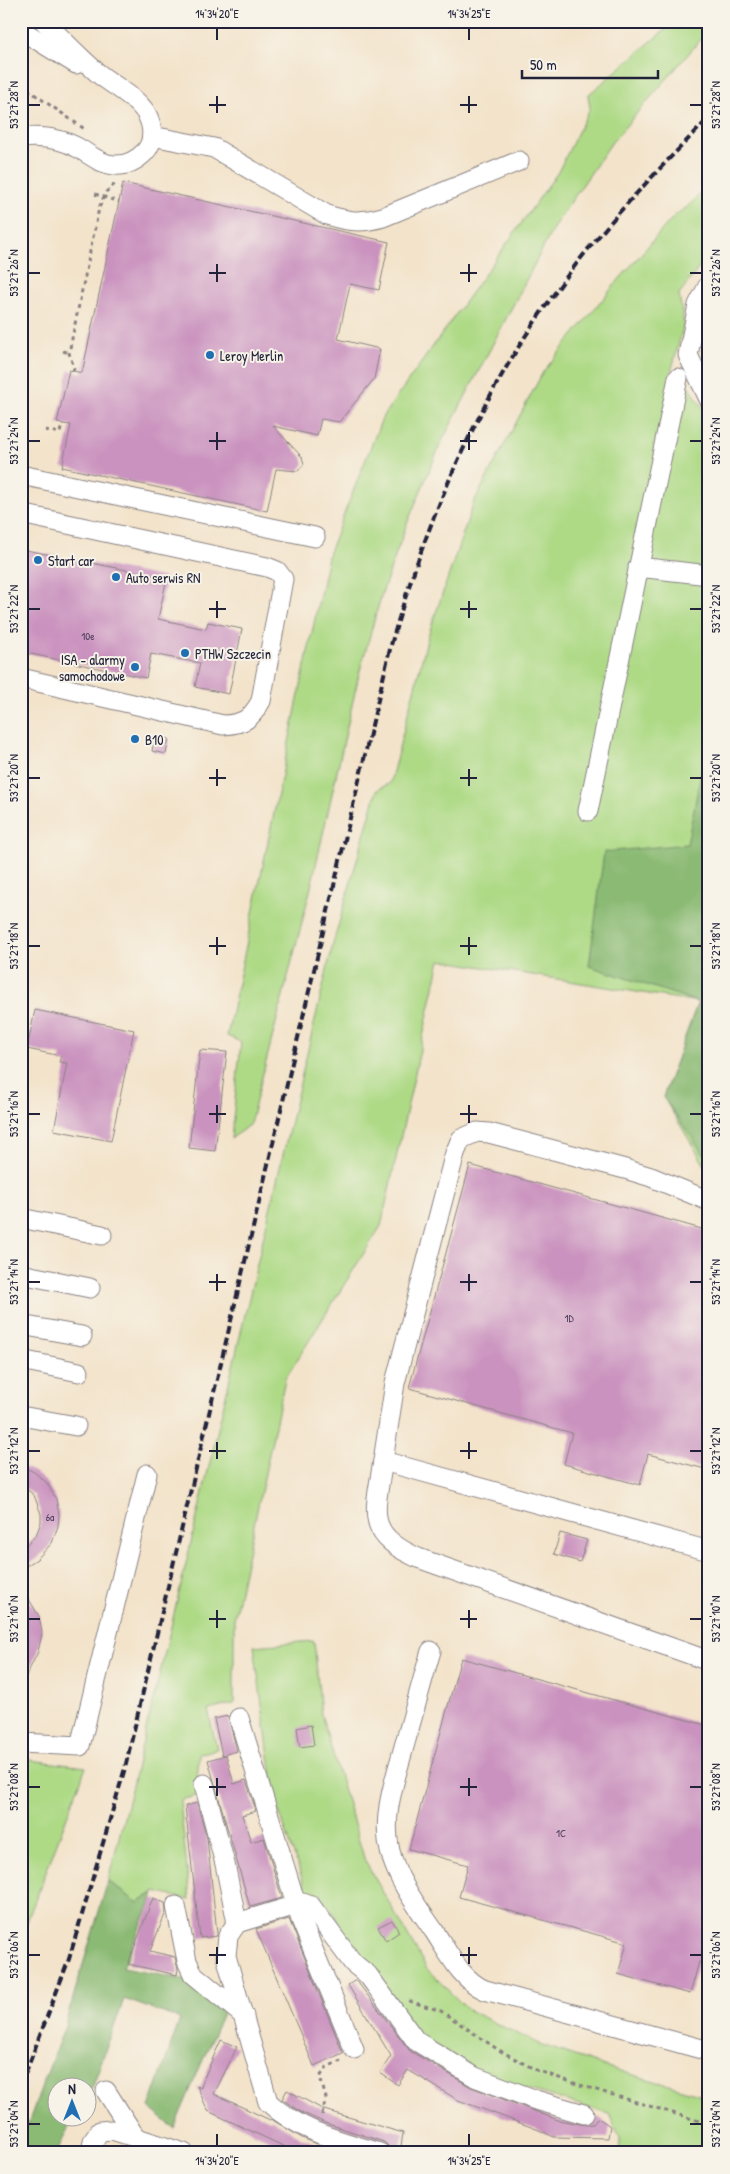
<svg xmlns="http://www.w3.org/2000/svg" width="730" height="2174" font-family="'Patrick Hand',sans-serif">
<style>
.green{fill:#aeda86;stroke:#687e60}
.forest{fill:#8aba73;stroke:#566e57}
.building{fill:#ca93bf}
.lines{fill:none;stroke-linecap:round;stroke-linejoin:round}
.minor-casing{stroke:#8a8282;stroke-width:21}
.path{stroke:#8a8282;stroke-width:3;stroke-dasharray:4 4;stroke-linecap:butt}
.minor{stroke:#fff;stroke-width:19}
.rail{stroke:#22223b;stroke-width:4;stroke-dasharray:8 4;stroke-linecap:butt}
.ticks{fill:none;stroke:#22223b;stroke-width:2}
.poi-dot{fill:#1f6fb2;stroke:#f7f3e8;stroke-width:2}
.labels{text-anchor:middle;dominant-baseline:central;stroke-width:4;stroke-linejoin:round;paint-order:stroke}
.number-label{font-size:11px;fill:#4c3e5c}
.poi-label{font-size:14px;fill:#22223b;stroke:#f7f3e8;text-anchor:start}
.neatline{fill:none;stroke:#22223b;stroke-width:2}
.ticks-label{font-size:12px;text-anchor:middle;fill:#22223b}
</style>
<rect width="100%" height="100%" fill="#f7f3e8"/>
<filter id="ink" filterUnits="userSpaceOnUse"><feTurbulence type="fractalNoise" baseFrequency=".02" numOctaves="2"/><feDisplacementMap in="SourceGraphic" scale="10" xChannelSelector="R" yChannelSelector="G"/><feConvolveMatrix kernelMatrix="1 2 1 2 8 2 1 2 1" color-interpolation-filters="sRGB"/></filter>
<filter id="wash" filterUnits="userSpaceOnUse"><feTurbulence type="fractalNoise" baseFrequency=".0096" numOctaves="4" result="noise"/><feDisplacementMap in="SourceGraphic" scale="20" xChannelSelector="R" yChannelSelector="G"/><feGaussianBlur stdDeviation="1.12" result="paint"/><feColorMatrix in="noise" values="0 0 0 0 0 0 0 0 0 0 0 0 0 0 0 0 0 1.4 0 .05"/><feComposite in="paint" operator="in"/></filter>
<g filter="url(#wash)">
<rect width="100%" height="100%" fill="#f3e3ca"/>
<g class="green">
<polygon points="675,21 709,21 709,30 612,142 555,225 440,445 406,526 382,593 359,674 311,887 250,1124 231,1139 241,1042 227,1036 329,552 383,416 558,172 590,108 588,95"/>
<polygon points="709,185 709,255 679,294 684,324 670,376 685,381 709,416 709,1172 663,1097 698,1002 440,960 381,1226 285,1379 234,1619 234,1704 208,1710 217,1749 199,1754 196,1796 180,1800 190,1900 155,1892 138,1903 108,1881 155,1694 333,944 377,790 390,783 428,636 473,504 543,372 617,282 674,216 687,207"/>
<path d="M709,299V350C701,334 700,315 709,299Z"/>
<polygon points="314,1641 321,1714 365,1861 427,1969 468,2010 539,2044 610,2068 709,2097 709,2153 619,2153 620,2139 609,2114 479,2074 420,2037 358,1957 330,1908 306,1890 275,1800 254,1646"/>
<polygon points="21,1759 86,1767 21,1937"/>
</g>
<g class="forest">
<polygon points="709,733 709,1162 663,1097 698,1002 589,966 604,852 687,844"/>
<polygon points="108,1881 138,1903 155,1892 123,1968 187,1980 223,2013 174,2128 149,2108 180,2019 124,1999 92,2088 88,2093 88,2086 58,2086 58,2116 74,2117 56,2153 21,2153 21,2142 64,2028"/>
</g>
<g id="blocks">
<g class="building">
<polygon points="123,183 389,242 379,290 350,284 338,339 380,349 374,379 339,422 321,419 317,436 273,426 302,457 304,464 298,471 276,469 267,511 62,467 71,425 57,423 69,370 82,373"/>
<polygon points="21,549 167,578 158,619 206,629 208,622 242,629 229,694 195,687 200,663 151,654 146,678 21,652"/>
<polygon points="155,736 169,739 166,754 152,751"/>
<polygon points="35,1010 134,1030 111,1141 54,1130 67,1063 59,1062 61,1056 27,1049"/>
<polygon points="200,1050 227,1052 215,1151 189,1148"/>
<polygon points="470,1165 709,1231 705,1247 709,1248 709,1470 648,1454 640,1485 564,1464 572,1433 409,1388"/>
<polygon points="21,1466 34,1472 47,1483 56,1499 59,1514 58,1526 52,1543 37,1559 21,1569 21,1547 29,1543 37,1533 41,1522 41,1514 34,1495 21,1485"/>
<polygon points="560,1533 587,1540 580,1562 554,1554"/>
<polygon points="21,1586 39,1616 42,1633 38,1652 21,1686 21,1645 23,1632 21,1621"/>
<polygon points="461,1658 709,1726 709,1965 699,1962 690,1994 618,1974 627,1943 459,1897 468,1865 409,1849"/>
<polygon points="228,1716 237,1751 222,1755 214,1719"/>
<polygon points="311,1725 314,1745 300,1747 297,1728"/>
<polygon points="226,1755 234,1784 246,1780 256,1811 242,1815 251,1842 264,1838 282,1898 250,1907 208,1760"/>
<polygon points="197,1803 207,1838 217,1933 217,1936 200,1938 185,1806"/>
<polygon points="153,1898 165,1903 166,1912 150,1951 175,1957 178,1969 177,1975 128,1964"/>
<polygon points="289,1919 343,2053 314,2066 256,1929"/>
<polygon points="392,1920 399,1932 386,1941 378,1927"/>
<polygon points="356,1980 410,2051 471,2087 558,2120 586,2125 593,2124 598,2118 610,2126 608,2138 554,2137 539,2130 458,2100 408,2070 398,2085 380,2073 391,2056 348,1985"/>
<polygon points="221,2040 237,2047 214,2094 270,2120 271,2119 302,2138 340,2153 298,2153 208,2111 197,2086 201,2088 203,2080"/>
<polygon points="287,2090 324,2110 403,2133 400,2153 391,2153 388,2146 384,2142 325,2123 299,2111 282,2099"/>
</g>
</g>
</g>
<g filter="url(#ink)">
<use href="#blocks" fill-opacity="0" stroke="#8a8282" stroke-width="1"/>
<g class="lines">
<g class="minor-casing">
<g id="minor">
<polyline points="21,30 76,64"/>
<path d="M152,136L214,148L327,215C349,222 361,223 383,217L519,161"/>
<path d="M21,138C41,136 63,139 80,149C92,156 101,164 114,165C126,166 137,160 145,152C155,141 153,125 146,113C136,97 114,86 99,74C80,58 62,39 44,21"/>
<polyline points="709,284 698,305 688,355 709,399"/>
<polyline points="21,475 315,537"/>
<path d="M21,514L267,567L277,571L283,579L261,701C251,719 244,724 223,725L21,678"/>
<polyline points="638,567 709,575"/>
<polyline points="588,811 678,378"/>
<polyline points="709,1201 651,1177 625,1169 489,1133 477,1132 461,1139 455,1153 395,1383 383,1461 709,1551"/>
<polyline points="21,1218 102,1235"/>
<polyline points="21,1274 90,1288"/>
<polyline points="21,1325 82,1336"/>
<polyline points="21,1360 79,1372"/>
<polyline points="21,1416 76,1426"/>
<path d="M383,1461C375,1512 364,1534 418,1558L709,1661"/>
<path d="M431,1651C422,1681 414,1712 405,1743C396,1777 381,1815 390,1851C397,1880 417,1906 434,1931C448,1952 461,1980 485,1990L709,2051"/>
<polyline points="239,1718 301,1920 354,2049"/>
<polyline points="21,1743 80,1746 147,1474"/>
<path d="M204,1784L225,1864L237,1923L228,1936L226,1956L268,2102C299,2131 340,2141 380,2153"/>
<polyline points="176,1906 187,1961 193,1974 244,2016"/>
<polyline points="237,1923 303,1903 311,1906 353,1963 368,1975 416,2041 475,2077 536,2100 584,2114"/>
<polyline points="106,2091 136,2138"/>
<polyline points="91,2153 93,2141 100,2131 112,2130 184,2153"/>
</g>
</g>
<g class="path">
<polyline points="21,85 86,130"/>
<polyline points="95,194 119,202"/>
<polyline points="63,351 69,353"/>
<polyline points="73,371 74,368 69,353 99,208 106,192 116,183"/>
<polyline points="45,430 60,433 62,424"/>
<polyline points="409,2001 441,2011 497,2049 536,2070 580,2085 709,2124"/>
<polyline points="322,2115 326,2098 320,2077 327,2067 341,2061"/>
</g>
<use href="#minor" class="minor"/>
<path class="rail" d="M21,2085L69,1959L125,1768L391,645C426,522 477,401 552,297C597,232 654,174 709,118"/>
</g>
</g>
<path class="ticks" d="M217,28V40M469,28V40M217,96V113M469,96V113M28,105H40M209,105H226M460,105H477M690,105H702M217,264V282M469,264V282M28,273H40M209,273H226M460,273H477M690,273H702M217,432V450M469,432V450M28,441H40M209,441H226M460,441H477M690,441H702M217,601V618M469,601V618M28,609H40M209,609H226M460,609H477M690,609H702M217,769V786M469,769V786M28,778H40M209,778H226M460,778H477M690,778H702M217,937V955M469,937V955M28,946H40M209,946H226M460,946H477M690,946H702M217,1105V1123M469,1105V1123M28,1114H40M209,1114H226M460,1114H477M690,1114H702M217,1274V1291M469,1274V1291M28,1282H40M209,1282H226M460,1282H477M690,1282H702M217,1442V1459M469,1442V1459M28,1451H40M209,1451H226M460,1451H477M690,1451H702M217,1610V1628M469,1610V1628M28,1619H40M209,1619H226M460,1619H477M690,1619H702M217,1778V1796M469,1778V1796M28,1787H40M209,1787H226M460,1787H477M690,1787H702M217,1947V1964M469,1947V1964M28,1955H40M209,1955H226M460,1955H477M690,1955H702M28,2124H40M690,2124H702M217,2134V2146M469,2134V2146"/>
<g class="poi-dot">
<circle cx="210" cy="355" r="5"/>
<circle cx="38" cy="560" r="5"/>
<circle cx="116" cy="577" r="5"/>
<circle cx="185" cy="653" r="5"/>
<circle cx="135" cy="667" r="5"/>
<circle cx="135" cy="739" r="5"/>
</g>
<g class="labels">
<g class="number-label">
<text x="88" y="636">10e</text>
<text x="569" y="1318">1D</text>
<text x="50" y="1517">6a</text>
<text x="561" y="1833">1C</text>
</g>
<g class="poi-label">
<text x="220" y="355">Leroy Merlin</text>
<text x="48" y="560">Start car</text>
<text x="126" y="577">Auto serwis RN</text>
<text x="195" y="653">PTHW Szczecin</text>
<text x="125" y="659" text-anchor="end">ISA - alarmy<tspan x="125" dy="16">samochodowe</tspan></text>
<text x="145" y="739">B10</text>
</g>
</g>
<rect width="730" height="2174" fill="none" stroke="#f7f3e8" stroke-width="55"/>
<g transform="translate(72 2102)"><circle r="24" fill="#f7f3e8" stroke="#a29fa3"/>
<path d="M0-4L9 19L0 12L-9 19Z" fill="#1f6fb2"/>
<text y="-8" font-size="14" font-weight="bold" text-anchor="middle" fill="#22223b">N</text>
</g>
<path d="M522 70v8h136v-8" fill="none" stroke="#22223b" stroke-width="2.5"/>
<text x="530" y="70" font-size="15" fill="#22223b" stroke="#f7f3e8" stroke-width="4" paint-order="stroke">50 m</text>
<rect x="28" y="28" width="674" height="2118" class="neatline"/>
<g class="ticks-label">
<text x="217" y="18">14°34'20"E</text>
<text x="469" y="18">14°34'25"E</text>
<text transform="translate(14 105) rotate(-90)" y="4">53°27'28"N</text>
<text transform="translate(716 105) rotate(-90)" y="4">53°27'28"N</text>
<text transform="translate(14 273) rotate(-90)" y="4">53°27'26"N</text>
<text transform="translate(716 273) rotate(-90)" y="4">53°27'26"N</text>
<text transform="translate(14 441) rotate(-90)" y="4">53°27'24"N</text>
<text transform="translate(716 441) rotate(-90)" y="4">53°27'24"N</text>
<text transform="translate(14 609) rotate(-90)" y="4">53°27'22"N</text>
<text transform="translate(716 609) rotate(-90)" y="4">53°27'22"N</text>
<text transform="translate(14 778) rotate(-90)" y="4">53°27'20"N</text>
<text transform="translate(716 778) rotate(-90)" y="4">53°27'20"N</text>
<text transform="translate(14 946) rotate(-90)" y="4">53°27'18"N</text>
<text transform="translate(716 946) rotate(-90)" y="4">53°27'18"N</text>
<text transform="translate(14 1114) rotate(-90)" y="4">53°27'16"N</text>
<text transform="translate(716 1114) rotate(-90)" y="4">53°27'16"N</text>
<text transform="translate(14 1282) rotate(-90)" y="4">53°27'14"N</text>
<text transform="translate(716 1282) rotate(-90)" y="4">53°27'14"N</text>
<text transform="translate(14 1451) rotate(-90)" y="4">53°27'12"N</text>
<text transform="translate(716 1451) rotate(-90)" y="4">53°27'12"N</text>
<text transform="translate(14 1619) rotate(-90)" y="4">53°27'10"N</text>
<text transform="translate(716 1619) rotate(-90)" y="4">53°27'10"N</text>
<text transform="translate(14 1787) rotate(-90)" y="4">53°27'08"N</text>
<text transform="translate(716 1787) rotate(-90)" y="4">53°27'08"N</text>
<text transform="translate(14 1955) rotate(-90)" y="4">53°27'06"N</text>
<text transform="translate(716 1955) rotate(-90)" y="4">53°27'06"N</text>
<text transform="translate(14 2124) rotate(-90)" y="4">53°27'04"N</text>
<text transform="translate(716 2124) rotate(-90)" y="4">53°27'04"N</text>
<text x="217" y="2165">14°34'20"E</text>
<text x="469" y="2165">14°34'25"E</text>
</g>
</svg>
